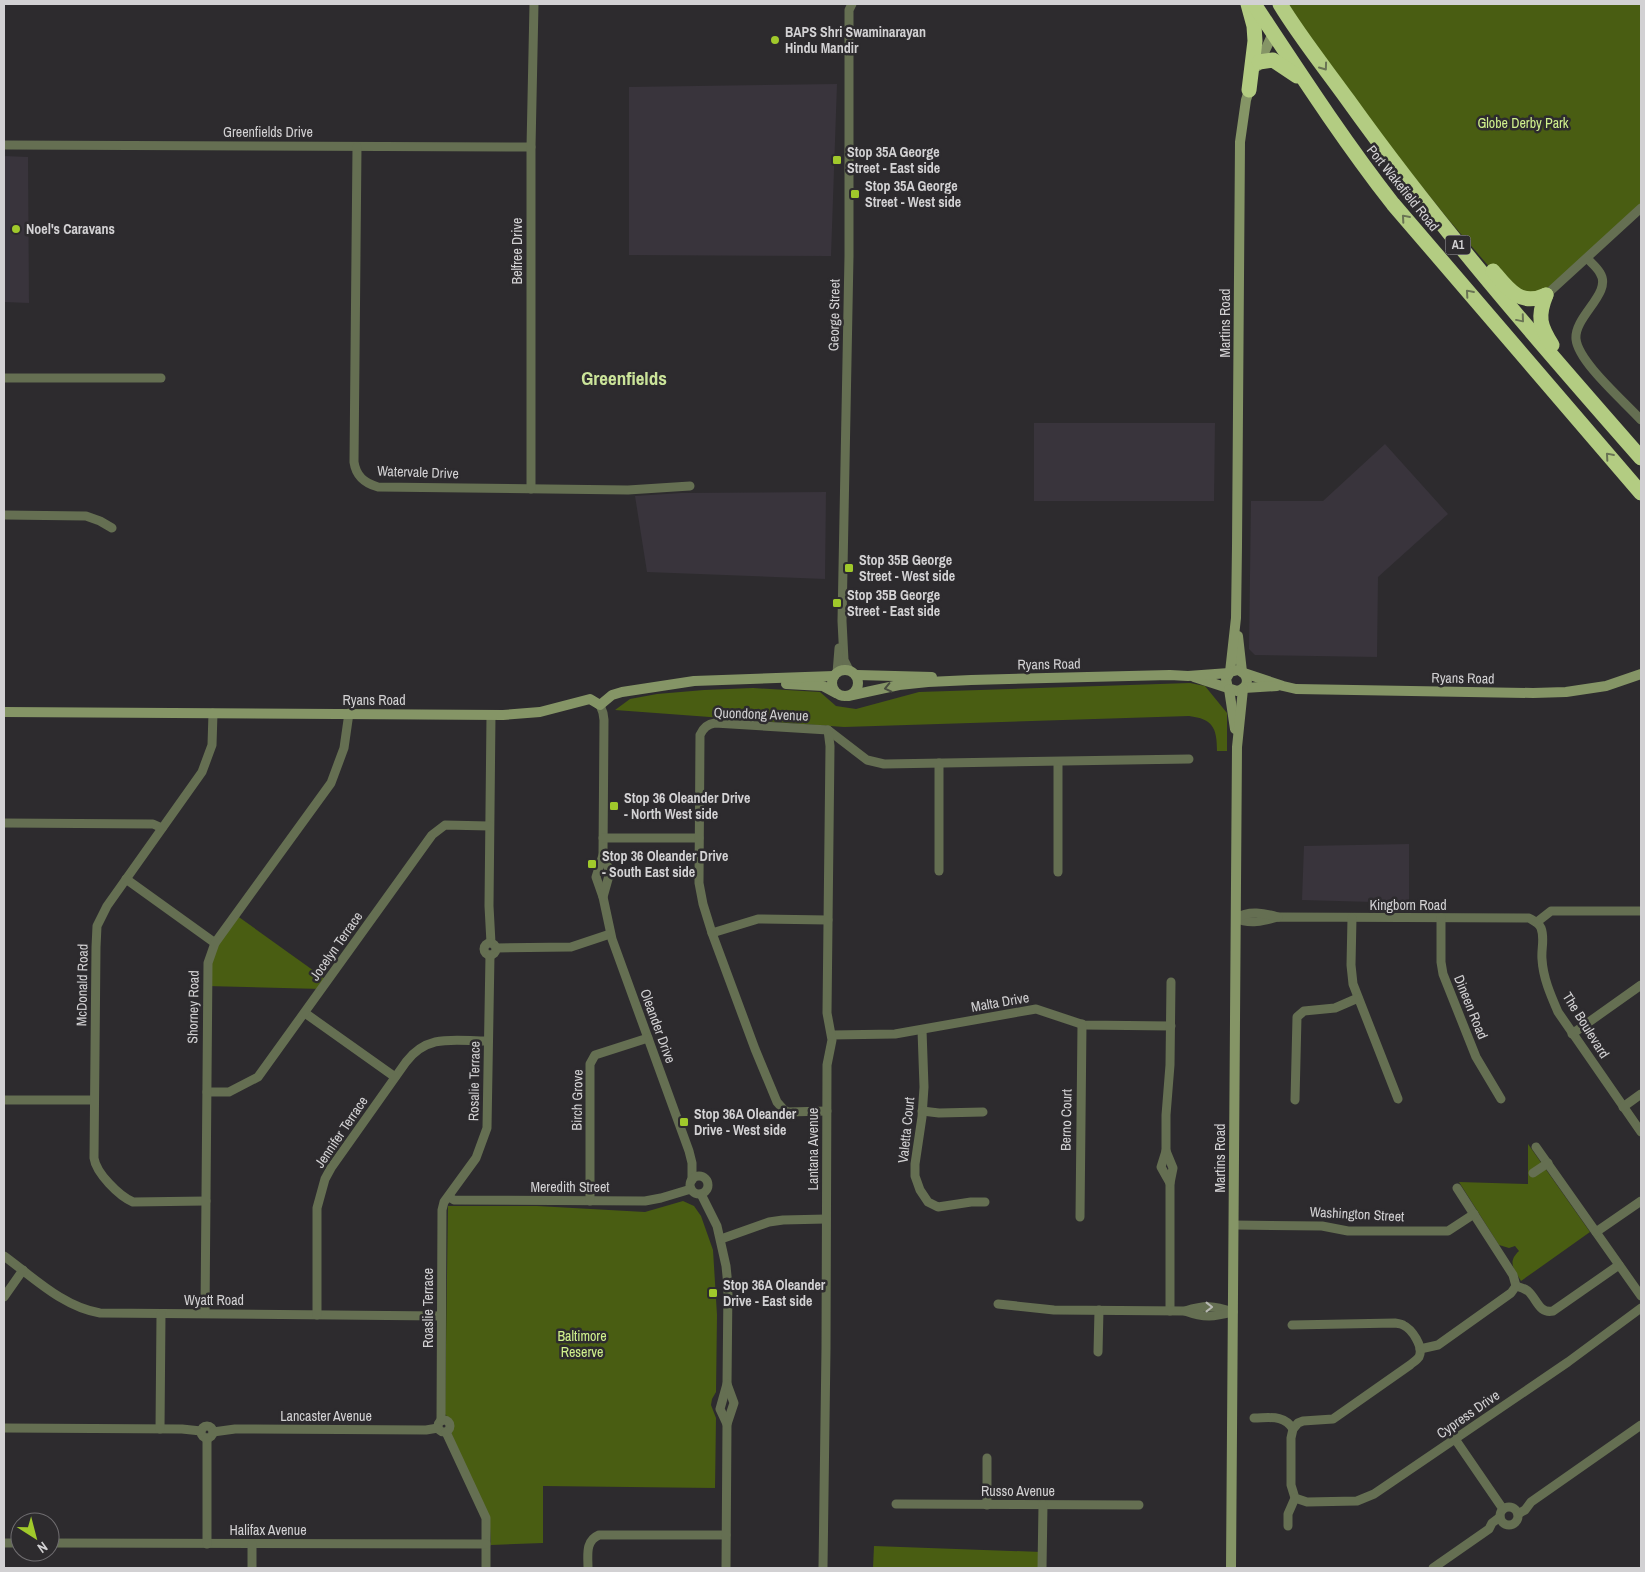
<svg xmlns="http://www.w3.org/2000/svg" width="1645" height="1572" font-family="'Archivo Narrow',sans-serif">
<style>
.built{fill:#39343c}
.green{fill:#495d12}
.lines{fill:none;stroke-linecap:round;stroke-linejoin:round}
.street{stroke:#656f52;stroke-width:9}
.secondary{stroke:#859566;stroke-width:10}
.highway{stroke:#b3cc82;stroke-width:15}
.oneway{stroke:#697354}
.oneway2{stroke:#474b3f}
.oneway3{stroke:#b7b8b3}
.poi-dot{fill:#a0c92b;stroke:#2d2b2e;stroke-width:2}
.labels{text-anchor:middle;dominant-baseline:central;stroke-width:5;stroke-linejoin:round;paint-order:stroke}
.shield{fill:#2d2b2e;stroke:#a09fa2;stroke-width:1}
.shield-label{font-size:12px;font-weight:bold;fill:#d2d1d3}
.poi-label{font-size:14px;font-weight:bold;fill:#d2d1d3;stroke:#2d2b2e;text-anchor:start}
.park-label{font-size:14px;fill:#cff08c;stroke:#2d2b2e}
.street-label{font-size:14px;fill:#d2d1d3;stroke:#2d2b2e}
.district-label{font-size:19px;font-weight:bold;fill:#cbe49a;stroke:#2d2b2e}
</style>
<rect width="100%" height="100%" fill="#2d2b2e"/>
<g class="built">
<polygon points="837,84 831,256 629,255 629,87"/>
<polygon points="4,156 28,157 29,303 4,302"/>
<polygon points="1034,423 1215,423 1214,501 1034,501"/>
<polygon points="1385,444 1448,514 1378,577 1377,657 1255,655 1249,649 1251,501 1323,501"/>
<polygon points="826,492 825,579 647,572 635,496 681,493"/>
<polygon points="1409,844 1409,903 1302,900 1304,846"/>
</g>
<g class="green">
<polygon points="1280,4 1641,4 1641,208 1541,297 1504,284 1448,219 1367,118"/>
<path d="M1190,683L1205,686L1227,713V751H1217C1217,728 1213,719 1189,716L844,727L615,710L630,699L657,694L704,690L753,688L820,692L836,706L856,709L919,692Z"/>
<polygon points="236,915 328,981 322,989 206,986 208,963"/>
<path d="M1528,1144L1590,1232L1521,1281C1514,1269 1507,1262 1519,1251L1515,1246L1509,1248L1499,1245L1459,1182L1528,1184Z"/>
<polygon points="683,1201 694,1206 701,1216 713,1250 717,1315 716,1392 712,1399 711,1405 716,1418 715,1488 543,1486 543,1543 491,1545 490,1527 452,1435 452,1423 445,1414 448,1206 537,1206 645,1212"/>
<polygon points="874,1546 1042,1552 1042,1568 873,1568"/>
</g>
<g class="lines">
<g class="street">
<polyline points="4,145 531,147"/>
<path d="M357,147L354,462C356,476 364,483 378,487L628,490L690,486"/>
<path d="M1587,258C1591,263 1597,267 1600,273C1613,293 1574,316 1576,339C1578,362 1625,402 1641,420"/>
<polyline points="1546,295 1641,208"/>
<polyline points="4,378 161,378"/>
<polyline points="531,489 531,147 534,4"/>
<polyline points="4,515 86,516 100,521 112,528"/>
<polyline points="849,670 844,660 842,621 849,256 849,10 852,4"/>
<polyline points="837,673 839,648"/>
<polyline points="600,705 603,713 604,720 603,855 596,877 603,897 612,939 689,1151 692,1163 692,1180"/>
<polyline points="939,763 939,871"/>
<polyline points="4,823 153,824 162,828"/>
<polyline points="603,838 699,838"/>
<polyline points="603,855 610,872 603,897"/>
<polyline points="1058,872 1058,762"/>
<polyline points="126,879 215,943"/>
<path d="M1236,918C1249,925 1264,921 1278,917L1529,918C1534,921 1539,923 1541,928C1545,938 1541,949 1542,959C1543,978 1551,996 1558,1012L1641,1132"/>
<path d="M1236,918C1249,910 1264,913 1278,917"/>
<polyline points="1352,918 1351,965 1353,984 1398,1099"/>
<polyline points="1441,918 1441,962 1443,974 1476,1057 1501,1099"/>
<polyline points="1537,922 1551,911 1641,911"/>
<polyline points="712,933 758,919 828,920"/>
<polyline points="491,943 489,906 491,715"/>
<circle cx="490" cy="949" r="6"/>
<polyline points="496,948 571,947 610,934"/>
<polyline points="305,1013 395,1077"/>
<polyline points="922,1030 924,1087 922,1117 915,1164 915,1176 920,1190 928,1202 938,1207 971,1202 985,1202"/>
<polyline points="1572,1034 1641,985"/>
<polyline points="832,1035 895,1034 1036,1009 1084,1025 1171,1026"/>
<polyline points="207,1092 229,1092 258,1077 432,835 445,825 489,826"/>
<polyline points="4,1100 94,1100"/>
<polyline points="1295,1100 1297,1017 1304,1011 1335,1008 1358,998"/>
<polyline points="1623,1107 1641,1094"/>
<path d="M827,1111L788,1112L784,1110L777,1102L755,1049L712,933L703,904L699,883L700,735C703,728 707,724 715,723L828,730L867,760L884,764L1189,759"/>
<polyline points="922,1111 939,1113 983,1112"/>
<polyline points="1536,1147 1641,1296"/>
<polyline points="1166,1151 1173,1168 1170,1183 1170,1311"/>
<polyline points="1533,1173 1548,1163"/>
<circle cx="699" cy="1185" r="9"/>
<polyline points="1170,1183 1161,1167 1166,1151 1166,1115 1170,1065 1171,982"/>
<polyline points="1457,1188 1513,1275 1516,1286"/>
<polyline points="701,1194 717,1226 726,1266 728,1286 727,1384 720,1409 727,1424"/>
<polyline points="449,1197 454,1200 645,1201 661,1198 691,1189"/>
<path d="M206,1201L133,1202C119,1196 96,1173 94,1158L96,947L97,926L107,906L202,772L212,745L213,713"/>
<polyline points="590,1201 590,1064 595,1055 648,1038"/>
<polyline points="1080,1217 1082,1024"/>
<polyline points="1234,1225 1322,1226 1348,1231 1448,1231 1474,1214"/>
<polyline points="1596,1232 1641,1201"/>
<polyline points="721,1239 769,1222 783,1220 826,1219"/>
<path d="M4,1256C33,1277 63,1307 100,1313L441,1316"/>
<path d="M1516,1286C1520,1287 1525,1289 1528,1291C1537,1299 1539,1314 1553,1311L1619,1265"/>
<polyline points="4,1297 23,1270"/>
<path d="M998,1304L1054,1310L1185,1311C1205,1305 1213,1305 1233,1312"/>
<path d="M1185,1311C1204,1318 1214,1317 1233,1312"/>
<polyline points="205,1313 208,963 215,943 331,783 344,748 349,713"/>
<path d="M317,1315V1208L325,1179L331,1168L406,1062C428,1033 455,1041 488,1041"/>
<path d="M1292,1325L1395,1323C1395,1323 1402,1324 1403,1325C1412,1329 1424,1347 1419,1357C1417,1360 1412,1363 1410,1365L1333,1419L1303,1421L1298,1423L1293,1429L1291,1438V1485L1295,1498L1307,1502L1357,1501L1374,1494L1568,1362L1641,1308"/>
<polyline points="1420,1349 1438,1345 1511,1293 1516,1286"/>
<polyline points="1098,1352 1099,1310"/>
<path d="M1254,1418C1269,1418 1284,1414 1293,1429"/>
<circle cx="444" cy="1426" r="6"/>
<polyline points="441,1421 442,1210 444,1202 476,1158 487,1128 490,955"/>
<circle cx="207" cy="1432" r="6"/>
<polyline points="4,1428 182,1429 201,1431"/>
<polyline points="160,1429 161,1314"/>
<polyline points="213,1432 235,1429 426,1430 438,1428"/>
<polyline points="446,1432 486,1518 486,1568"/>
<polyline points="1455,1439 1503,1509"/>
<polyline points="987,1458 987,1505"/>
<polyline points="896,1504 1139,1505"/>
<circle cx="1509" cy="1516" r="9"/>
<polyline points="1518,1514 1525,1510 1531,1502 1641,1425"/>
<polyline points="1288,1526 1288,1514 1295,1498"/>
<polyline points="4,1543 20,1543"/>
<polyline points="50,1543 486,1544"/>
<polyline points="207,1544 207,1438"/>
<polyline points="252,1568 252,1544"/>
<path d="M588,1568C588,1555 585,1541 599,1535H726"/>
<polyline points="726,1568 727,1424 734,1403 727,1384"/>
<polyline points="823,1568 826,1348 827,1065 832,1040 827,1013 830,746 828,730"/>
<polyline points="1042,1568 1043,1505"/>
<polyline points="1433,1568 1489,1529 1492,1523 1500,1517"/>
</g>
<g class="secondary">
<polyline points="1258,66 1273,33"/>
<polyline points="1238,636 1242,672"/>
<circle cx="845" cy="683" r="13"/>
<polyline points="1230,672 1236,618 1237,546 1240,142 1246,100 1251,84"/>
<polyline points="1244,673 1283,686 1296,689 1533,693 1566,692 1606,686 1641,674"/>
<polyline points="857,675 932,677"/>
<path d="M1194,677L1237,691C1250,688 1250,675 1238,670L1230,672L1226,679L1228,688"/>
<polyline points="786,684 823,686 836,693"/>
<polyline points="1244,688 1277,686"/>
<polyline points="1229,689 1235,729"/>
<polyline points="848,696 899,685 928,682 971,680 1170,675 1188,676 1229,673"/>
<polyline points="4,712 503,715 540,712 590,699 600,705 612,695 622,692 694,681 834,676"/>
<polyline points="1231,1568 1237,747 1243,689"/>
</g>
<g class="highway">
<polyline points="1248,4 1254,26 1255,41 1249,90"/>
<path d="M1254,4C1299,72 1343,140 1393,204L1641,493"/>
<path d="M1280,4C1300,37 1325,68 1348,100C1438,226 1539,342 1641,458"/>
<polyline points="1259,62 1273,60 1297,76"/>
<path d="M1493,271C1508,289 1520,307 1546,295"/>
<path d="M1546,295C1537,317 1540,326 1552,345"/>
</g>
</g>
<defs><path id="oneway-chevron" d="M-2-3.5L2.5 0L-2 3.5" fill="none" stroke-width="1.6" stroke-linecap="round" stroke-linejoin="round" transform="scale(1.25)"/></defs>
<g class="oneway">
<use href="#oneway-chevron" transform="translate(1324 67) rotate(54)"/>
<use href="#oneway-chevron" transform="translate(1405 218) rotate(-131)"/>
<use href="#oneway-chevron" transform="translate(1469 293) rotate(-131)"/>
<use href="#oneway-chevron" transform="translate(1521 319) rotate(50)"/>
<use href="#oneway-chevron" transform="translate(1609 456) rotate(-131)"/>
</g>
<use class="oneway2" href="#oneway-chevron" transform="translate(888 688) rotate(167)"/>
<use class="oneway3" href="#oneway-chevron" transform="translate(1209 1307)"/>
<g class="poi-dot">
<circle cx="775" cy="40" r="5"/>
<rect x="832" y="155" width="10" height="10" rx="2.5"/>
<rect x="850" y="189" width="10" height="10" rx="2.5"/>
<circle cx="16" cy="229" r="5"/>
<rect x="844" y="563" width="10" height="10" rx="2.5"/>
<rect x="832" y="598" width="10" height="10" rx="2.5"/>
<rect x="609" y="801" width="10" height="10" rx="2.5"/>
<rect x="587" y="859" width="10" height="10" rx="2.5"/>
<rect x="679" y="1117" width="10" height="10" rx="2.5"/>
<rect x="708" y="1288" width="10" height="10" rx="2.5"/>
</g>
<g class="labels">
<rect class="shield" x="1445.5" y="235.5" width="25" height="19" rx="4"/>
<g class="shield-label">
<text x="1458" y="245">A1</text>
</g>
<g class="poi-label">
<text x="785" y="32">BAPS Shri Swaminarayan<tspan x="785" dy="16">Hindu Mandir</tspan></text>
<text x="847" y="152">Stop 35A George<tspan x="847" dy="16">Street - East side</tspan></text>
<text x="865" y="186">Stop 35A George<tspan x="865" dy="16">Street - West side</tspan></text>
<text x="26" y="229">Noel's Caravans</text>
<text x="859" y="560">Stop 35B George<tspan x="859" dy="16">Street - West side</tspan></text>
<text x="847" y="595">Stop 35B George<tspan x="847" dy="16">Street - East side</tspan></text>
<text x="624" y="798">Stop 36 Oleander Drive<tspan x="624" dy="16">- North West side</tspan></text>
<text x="602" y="856">Stop 36 Oleander Drive<tspan x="602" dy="16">- South East side</tspan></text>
<text x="694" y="1114">Stop 36A Oleander<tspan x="694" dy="16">Drive - West side</tspan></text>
<text x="723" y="1285">Stop 36A Oleander<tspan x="723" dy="16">Drive - East side</tspan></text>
</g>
<g class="park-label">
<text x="1523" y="123">Globe Derby Park</text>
<text x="582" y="1336">Baltimore<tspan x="582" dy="16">Reserve</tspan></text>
</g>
<g class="street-label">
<text x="268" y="132">Greenfields Drive</text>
<text transform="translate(1403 188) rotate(51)">Port Wakefield Road</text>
<text transform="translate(517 251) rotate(-90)">Belfree Drive</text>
<text transform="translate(834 315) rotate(-89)">George Street</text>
<text transform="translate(1225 323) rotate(-90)">Martins Road</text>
<text transform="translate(418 472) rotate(2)">Watervale Drive</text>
<text transform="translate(1049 664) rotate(-1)">Ryans Road</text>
<text transform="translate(1463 678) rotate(1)">Ryans Road</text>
<text x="374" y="700">Ryans Road</text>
<text transform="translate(761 714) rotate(2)">Quondong Avenue</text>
<text x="1408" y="905">Kingborn Road</text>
<text transform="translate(336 946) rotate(-55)">Jocelyn Terrace</text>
<text transform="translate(82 985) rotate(-89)">McDonald Road</text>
<text transform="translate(1000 1002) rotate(-10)">Malta Drive</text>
<text transform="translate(193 1007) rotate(-89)">Shorney Road</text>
<text transform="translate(1471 1007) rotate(68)">Dineen Road</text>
<text transform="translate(1586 1025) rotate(58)">The Boulevard</text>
<text transform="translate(658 1026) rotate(70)">Oleander Drive</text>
<text transform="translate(474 1081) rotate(-89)">Rosalie Terrace</text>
<text transform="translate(577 1100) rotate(-89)">Birch Grove</text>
<text transform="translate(1066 1120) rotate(-89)">Berno Court</text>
<text transform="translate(906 1130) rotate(-84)">Valetta Court</text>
<text transform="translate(341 1132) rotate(-56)">Jennifer Terrace</text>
<text transform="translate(813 1149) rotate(-90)">Lantana Avenue</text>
<text transform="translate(1220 1158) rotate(-90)">Martins Road</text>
<text x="570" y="1187">Meredith Street</text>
<text transform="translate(1357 1214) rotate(3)">Washington Street</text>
<text x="214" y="1300">Wyatt Road</text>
<text transform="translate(428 1308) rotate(-90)">Roaslie Terrace</text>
<text transform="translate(1468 1414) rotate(-35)">Cypress Drive</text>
<text x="326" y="1416">Lancaster Avenue</text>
<text x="1018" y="1491">Russo Avenue</text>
<text x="268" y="1530">Halifax Avenue</text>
</g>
<g class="district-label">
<text x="624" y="378">Greenfields</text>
</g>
</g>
<rect width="1645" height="1572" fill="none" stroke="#d2d1d3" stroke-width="10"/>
<g transform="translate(35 1537) rotate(144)"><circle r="24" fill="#2d2b2e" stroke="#6f6d70"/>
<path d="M0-4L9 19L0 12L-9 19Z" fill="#a0c92b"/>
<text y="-8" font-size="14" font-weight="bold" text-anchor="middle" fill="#d2d1d3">N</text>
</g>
</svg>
